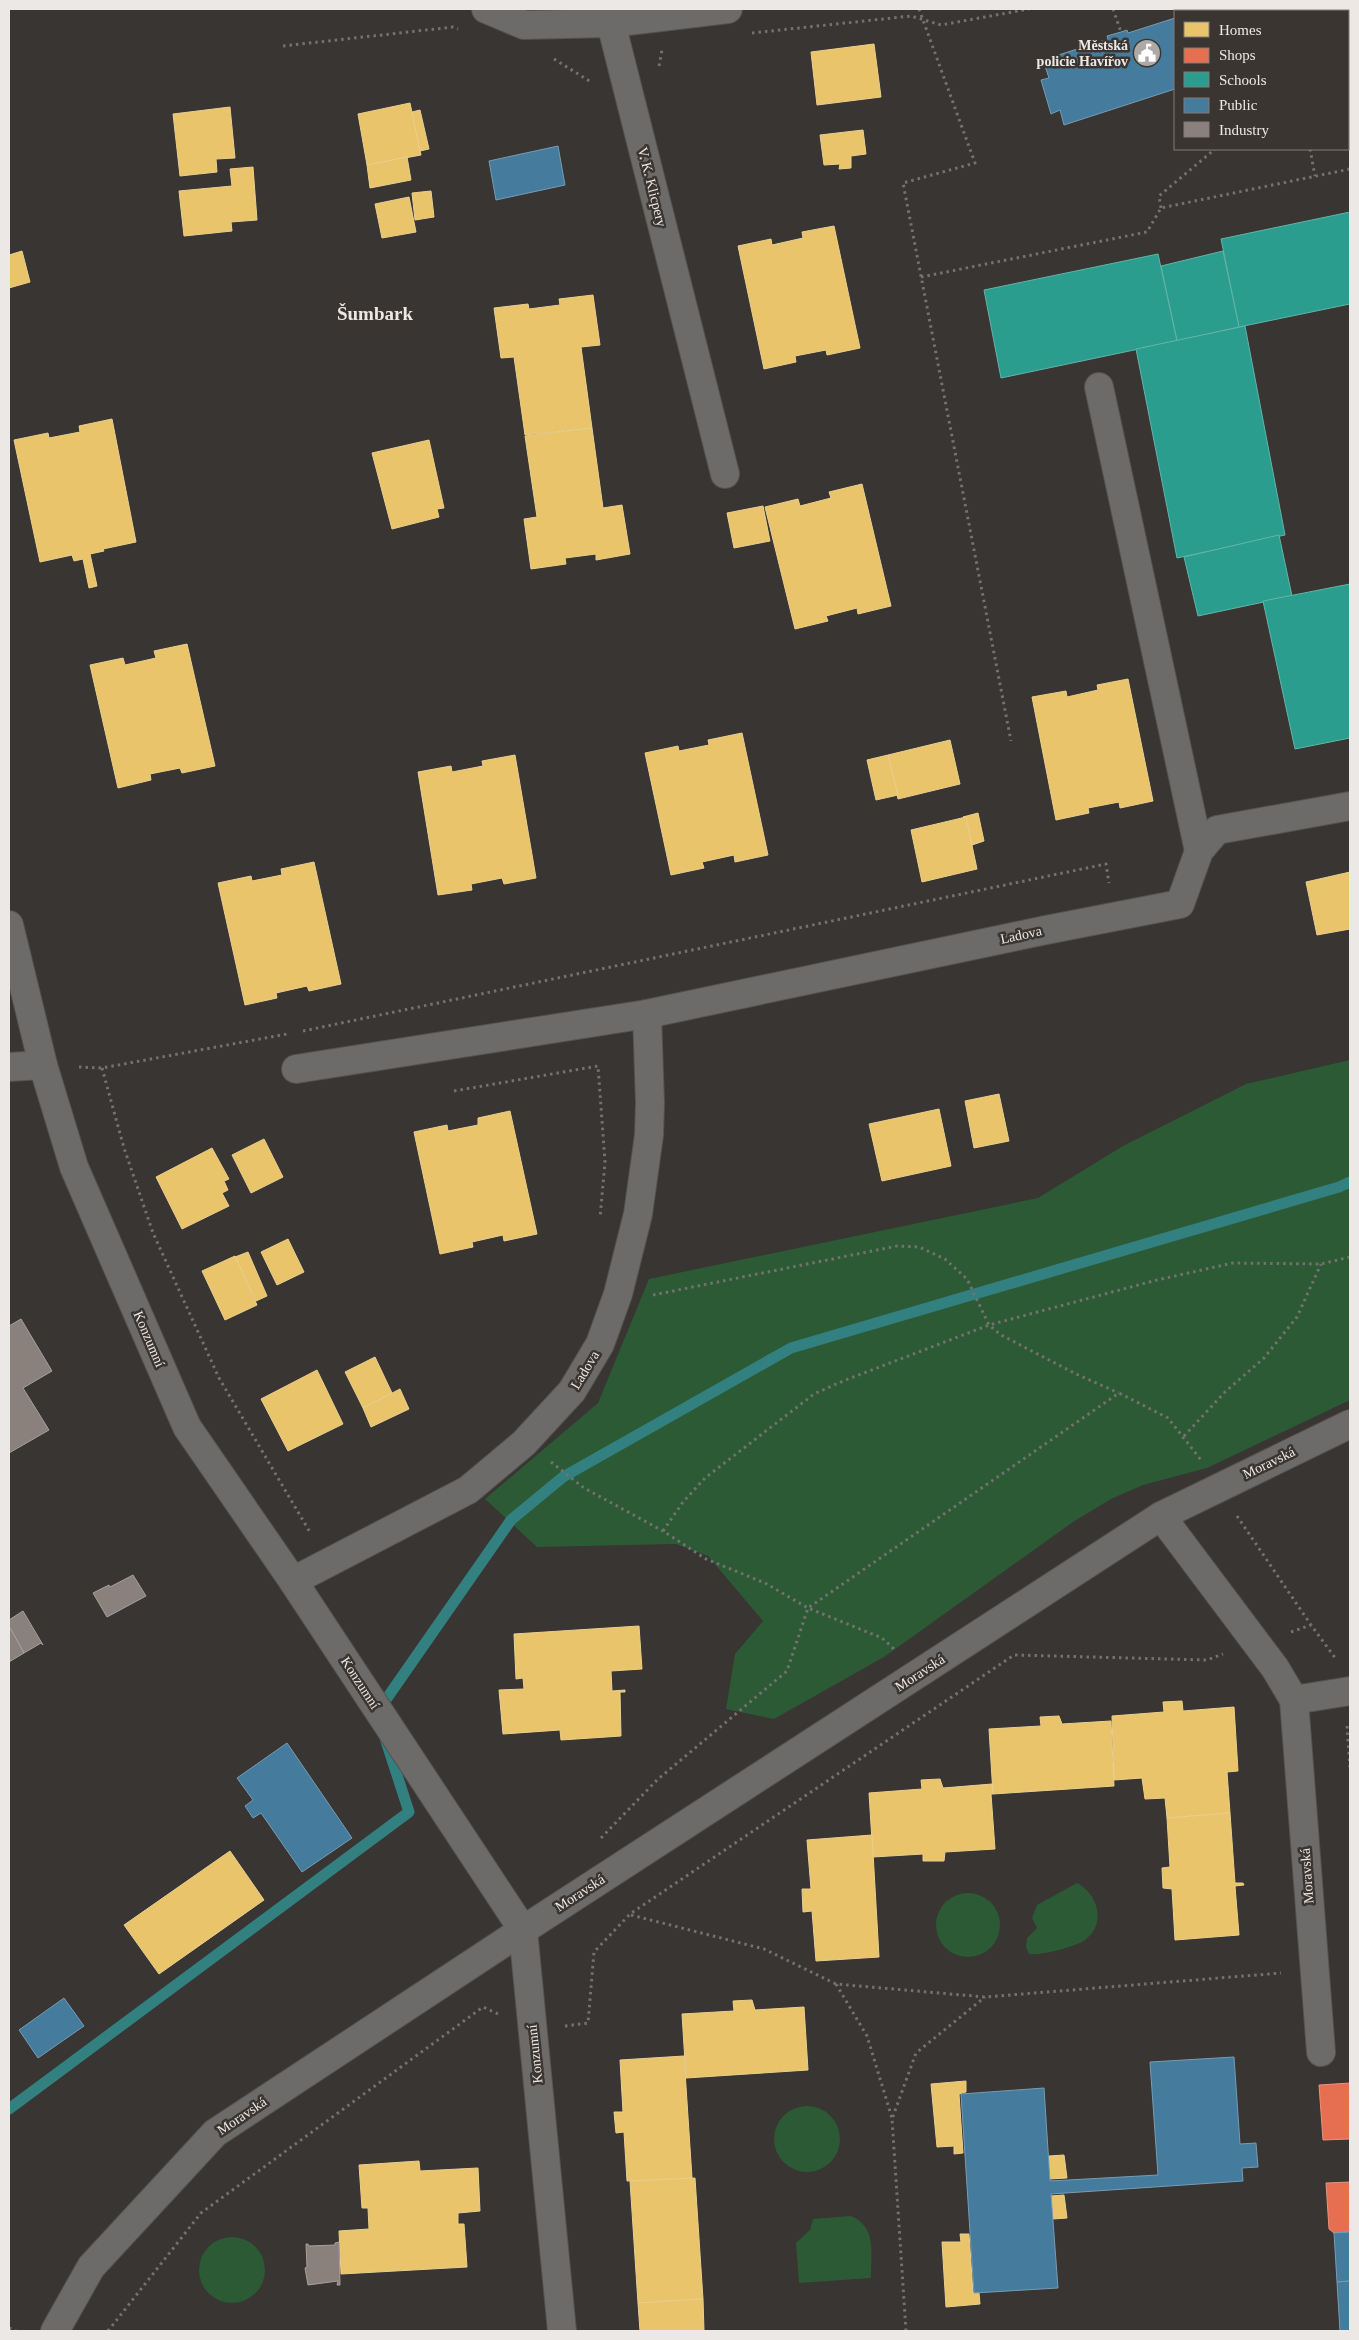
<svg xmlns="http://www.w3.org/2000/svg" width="1359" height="2340" font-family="Georgia,serif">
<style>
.green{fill:#2c5a35}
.homes{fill:#e9c46a;stroke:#eacf8f}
.shops{fill:#e76f51;stroke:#e8937d}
.schools{fill:#2a9d8f;stroke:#64b4a9}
.public{fill:#457b9d;stroke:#779cb3}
.industry{fill:#8a817c;stroke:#a7a09c}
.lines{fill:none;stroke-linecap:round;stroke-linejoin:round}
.stream{stroke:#328180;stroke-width:11}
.minor-casing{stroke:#54524f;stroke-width:30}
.path{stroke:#74716f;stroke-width:3;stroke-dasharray:2.5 4;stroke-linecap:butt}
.minor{stroke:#6d6b69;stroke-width:28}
.labels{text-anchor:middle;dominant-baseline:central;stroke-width:5;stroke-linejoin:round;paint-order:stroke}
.poi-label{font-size:14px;font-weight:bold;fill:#ebe8e5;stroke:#3a3530;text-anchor:end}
.street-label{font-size:14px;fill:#ebe8e5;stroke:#3a3530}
.district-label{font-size:19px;font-weight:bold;fill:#ebe8e5;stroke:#3a3530}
</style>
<rect width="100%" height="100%" fill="#383532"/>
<g class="green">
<polygon points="1350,1060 1350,1400 1207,1468 1143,1485 1111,1499 1073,1522 884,1657 774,1719 726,1709 735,1654 763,1621 708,1556 676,1544 537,1547 485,1499 598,1403 649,1279 1038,1198 1123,1146 1246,1084"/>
<path d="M1077,1883C1098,1894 1107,1924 1085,1940C1075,1947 1040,1956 1029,1954L1026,1947L1027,1938L1037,1928L1032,1918L1037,1905Z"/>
<circle cx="968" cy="1925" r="32"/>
<circle cx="807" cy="2139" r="33"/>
<path d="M851,2216C877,2227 871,2254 871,2278L799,2283L796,2243L810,2230L813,2219Z"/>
<circle cx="232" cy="2270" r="33"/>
</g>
<g class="homes">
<polygon points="874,44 881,97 817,105 811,52"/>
<polygon points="410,103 421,155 367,165 358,114"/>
<polygon points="230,107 235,158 216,159 217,172 180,176 173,114"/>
<polygon points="420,110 429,149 420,151 412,112"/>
<polygon points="863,130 866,154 851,156 851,168 839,169 840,164 824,165 820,135"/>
<polygon points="407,157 411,180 370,188 367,165"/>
<polygon points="253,167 257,220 231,222 232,231 184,236 179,191 232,186 230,169"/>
<polygon points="431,191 434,217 415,220 412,193"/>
<polygon points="409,197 416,232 382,238 375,204"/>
<polygon points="834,226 860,348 827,355 826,350 795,356 796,362 764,369 738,246 771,239 772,245 803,238 802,232"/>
<polygon points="22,251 30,282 9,288 9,255"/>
<polygon points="593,295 600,345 581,347 592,428 525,435 514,357 501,358 494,308 528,304 529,309 560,305 559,299"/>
<polygon points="112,419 136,542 103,549 104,551 90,554 97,586 89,588 83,559 74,561 72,555 40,562 14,440 48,433 49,438 80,432 79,426"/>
<polygon points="592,428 603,508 622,505 630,554 596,560 596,554 565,558 566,564 531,569 524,519 537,517 525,436"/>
<polygon points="429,440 444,508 437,509 439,517 392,529 372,453"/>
<polygon points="862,484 891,606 858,614 857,608 826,616 828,621 795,629 765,507 798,499 800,506 831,498 829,492"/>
<polygon points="763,506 770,541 734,548 727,513"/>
<polygon points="187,644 215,766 182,773 180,768 150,774 151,780 118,788 90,665 123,658 125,665 156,658 154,651"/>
<polygon points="1128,679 1153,801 1120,808 1119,802 1088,808 1089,813 1056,820 1032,697 1066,691 1067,697 1098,690 1097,685"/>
<polygon points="742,733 768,855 735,862 734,855 702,862 704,868 671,875 645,753 678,746 679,751 709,745 708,740"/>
<polygon points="950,740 960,784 898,799 888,755"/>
<polygon points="515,755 536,878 504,884 502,878 471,884 472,890 438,895 418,772 451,766 452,772 483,766 482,761"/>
<polygon points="888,755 898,795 876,800 867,760"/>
<polygon points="978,813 984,841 972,845 966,817 963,817"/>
<polygon points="966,817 977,869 922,882 911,830"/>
<polygon points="314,862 341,984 309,991 307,986 276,993 277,998 245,1005 218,883 251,876 252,881 282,875 281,869"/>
<polygon points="1350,872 1350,929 1317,935 1306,882"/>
<polygon points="999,1094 1009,1141 974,1148 965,1101"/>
<polygon points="939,1109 951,1166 882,1181 869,1124"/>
<polygon points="510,1111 537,1234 504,1241 503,1235 472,1242 473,1247 440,1254 414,1132 447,1125 448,1131 478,1125 478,1118"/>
<polygon points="264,1139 283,1177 251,1193 232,1155"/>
<polygon points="212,1148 229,1179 224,1181 228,1190 222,1193 229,1206 182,1229 156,1177"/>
<polygon points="288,1239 304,1272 277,1285 261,1252"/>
<polygon points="248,1252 267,1296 256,1301 235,1257"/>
<polygon points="235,1256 257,1305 225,1320 202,1271"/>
<polygon points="375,1357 392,1393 363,1408 345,1372"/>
<polygon points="317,1370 343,1424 288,1451 261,1399"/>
<polygon points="400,1389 409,1409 371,1427 363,1408"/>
<polygon points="639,1626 642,1669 611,1671 612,1691 625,1690 625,1692 620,1692 621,1736 561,1740 560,1730 503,1734 499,1690 524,1689 523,1678 516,1679 514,1634"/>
<polygon points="1182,1701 1183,1711 1234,1707 1238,1771 1227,1772 1230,1813 1167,1818 1165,1798 1145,1799 1142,1778 1114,1780 1112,1716 1164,1712 1163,1702"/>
<polygon points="1059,1716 1062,1724 1111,1721 1114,1786 993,1794 989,1729 1041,1726 1040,1717"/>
<polygon points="940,1779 943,1788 992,1784 993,1794 991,1794 995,1849 945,1852 944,1861 923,1861 923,1854 873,1857 869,1793 922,1789 921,1780"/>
<polygon points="1230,1813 1235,1883 1243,1883 1244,1885 1235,1886 1239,1935 1175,1940 1172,1889 1163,1888 1162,1868 1170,1867 1167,1818"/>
<polygon points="872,1835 879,1957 816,1961 812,1911 803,1912 802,1889 811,1889 807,1840"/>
<polygon points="230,1851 264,1900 159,1974 124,1925"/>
<polygon points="752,2000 755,2010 804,2007 808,2070 686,2078 682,2014 734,2011 733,2001"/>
<polygon points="684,2056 692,2178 627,2181 624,2132 616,2133 614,2112 623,2112 620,2060"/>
<polygon points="966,2081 966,2092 959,2094 963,2153 954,2154 954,2146 937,2147 931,2084"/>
<polygon points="1064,2155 1067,2178 1050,2179 1049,2156"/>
<polygon points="419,2161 420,2171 478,2168 480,2211 458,2213 458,2224 464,2224 467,2267 341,2274 339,2231 369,2229 368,2208 362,2208 359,2165"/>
<polygon points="695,2178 703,2299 638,2303 630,2181"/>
<polygon points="1064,2195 1067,2218 1053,2219 1051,2196"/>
<polygon points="960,2234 969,2234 973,2292 979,2293 980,2304 946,2307 942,2242 961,2242"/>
<polygon points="703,2299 704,2331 640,2331 638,2303"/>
</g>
<g class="shops">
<polygon points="1350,2083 1350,2139 1323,2140 1319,2085"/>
<polygon points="1350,2182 1350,2232 1334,2233 1329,2229 1326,2183"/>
</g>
<g class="schools">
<polygon points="1350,212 1350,304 1239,327 1221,239"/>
<polygon points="1223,251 1239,327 1177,341 1161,266"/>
<polygon points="1158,254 1177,341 1001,378 984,290"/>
<polygon points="1245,326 1285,535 1177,558 1136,349"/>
<polygon points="1279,535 1292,596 1198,616 1184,557"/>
<polygon points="1350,584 1350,738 1295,749 1263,601"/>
</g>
<g class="public">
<polygon points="1175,18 1175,89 1064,125 1060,110 1051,114 1041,80 1049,78 1043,60 1108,39 1107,36 1121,32 1127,30 1128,33"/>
<polygon points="558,146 565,185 496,200 489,161"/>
<polygon points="287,1743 352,1838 302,1872 261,1813 253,1818 245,1806 253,1800 237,1778"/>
<polygon points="64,1998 84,2026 38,2058 19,2030"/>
<polygon points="1234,2057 1240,2144 1256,2143 1258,2167 1242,2168 1243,2181 1051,2194 1058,2288 974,2293 961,2094 1044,2088 1050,2181 1158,2175 1150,2062"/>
<polygon points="1350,2232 1350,2281 1337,2282 1334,2233"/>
<polygon points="1350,2281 1350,2331 1340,2331 1337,2282"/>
</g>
<g class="industry">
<polygon points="21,1319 52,1371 23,1388 49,1430 9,1453 9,1326"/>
<polygon points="133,1575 146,1596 107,1617 93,1593 109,1585 110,1587"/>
<polygon points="23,1611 43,1645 41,1643 24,1653 9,1626 9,1620"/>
<polygon points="9,1626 24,1653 9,1662"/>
<polygon points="339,2242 340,2285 337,2285 338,2281 308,2285 305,2268 307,2267 306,2244 308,2244 309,2246 335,2245 335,2243"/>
</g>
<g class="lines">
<g class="stream">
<polyline points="378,1711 511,1520 563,1477 791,1348 1339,1187 1350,1182"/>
<polyline points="9,2109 409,1812 385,1738"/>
</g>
<g class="minor-casing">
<g id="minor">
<polyline points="486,9 524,25 611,23 728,9"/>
<polyline points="611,23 725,474"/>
<polyline points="1099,387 1199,851"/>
<polyline points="9,925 43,1065 74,1167 187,1427 293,1581 523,1930 562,2331"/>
<polyline points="9,1067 43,1065"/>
<polyline points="296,1069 647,1014 1046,930 1180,904 1199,851 1217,830 1350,806"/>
<polyline points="1161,1516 1275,1668 1294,1700 1321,2052"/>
<polyline points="293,1581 468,1490 524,1443 572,1391 600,1344 618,1294 638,1214 649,1135 650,1103 647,1014"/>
<polyline points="1294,1700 1350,1691"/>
<polyline points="55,2331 91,2267 215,2133 523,1930 1161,1516 1350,1424"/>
</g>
</g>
<g class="path">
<polyline points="919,9 975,163 903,183 1011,741"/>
<polyline points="1113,9 1121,32"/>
<polyline points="1306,9 1306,11"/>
<polyline points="752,33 911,16 941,25 1029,9"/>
<polyline points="283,46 453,27 458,29"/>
<polyline points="554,59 591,82"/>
<polyline points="659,66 662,50"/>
<polyline points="1348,78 1350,87"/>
<polyline points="1310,149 1315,176"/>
<polyline points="1161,208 1159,196 1215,149"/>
<polyline points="921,277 1147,232 1161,208 1350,169"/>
<polyline points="303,1031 1106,864 1109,883"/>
<polyline points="79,1067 102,1068 287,1034"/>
<polyline points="102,1068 124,1148 153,1233 219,1378 311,1534"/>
<polyline points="454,1091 598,1066 605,1162 600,1218"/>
<polyline points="653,1295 897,1246 919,1247 945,1259 967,1279 989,1325 1001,1335 1076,1374 1119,1393"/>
<polyline points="1184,1436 1225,1392 1264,1358 1297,1317 1321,1264"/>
<polyline points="551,1462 584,1488 663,1531 706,1559 765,1583 808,1608 882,1638 894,1649"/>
<polyline points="1237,1516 1311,1625"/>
<polyline points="663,1531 683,1502 705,1478 814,1394 843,1381 989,1325 1157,1280 1233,1263 1321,1264 1350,1257"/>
<polyline points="1291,1632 1311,1625 1336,1659"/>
<polyline points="1347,1726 1350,1768"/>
<polyline points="601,1838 657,1780 787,1671 808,1608 1119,1393 1168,1418 1201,1460"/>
<polyline points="631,1915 764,1949 836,1984 985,1997 1281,1973"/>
<polyline points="836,1984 867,2036 892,2118"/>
<polyline points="565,2026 588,2023 594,1952 630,1914 1014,1655 1207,1660 1223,1654"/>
<polyline points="9,2328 16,2331"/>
<polyline points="108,2331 201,2213 483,2007 498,2014"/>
<polyline points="906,2331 892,2119 916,2053 985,1997"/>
</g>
<use href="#minor" class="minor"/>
</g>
<defs>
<g id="civic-disc" transform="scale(1.4375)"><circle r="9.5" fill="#aca9a6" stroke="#3a3530"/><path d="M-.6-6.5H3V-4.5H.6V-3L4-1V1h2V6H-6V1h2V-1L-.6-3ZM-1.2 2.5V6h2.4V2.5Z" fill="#fff"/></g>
</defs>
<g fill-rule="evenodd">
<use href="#civic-disc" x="1147" y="53"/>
</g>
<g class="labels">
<g class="poi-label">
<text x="1128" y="45">Městská<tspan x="1128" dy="16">policie Havířov</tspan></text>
</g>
<g class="street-label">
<text transform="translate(652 187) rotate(76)">V. K. Klicpery</text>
<text transform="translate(1021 935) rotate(-12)">Ladova</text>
<text transform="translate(149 1339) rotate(67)">Konzumní</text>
<text transform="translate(585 1370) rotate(-59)">Ladova</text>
<text transform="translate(1269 1463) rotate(-26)">Moravská</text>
<text transform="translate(920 1673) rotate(-33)">Moravská</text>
<text transform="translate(360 1683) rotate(57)">Konzumní</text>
<text transform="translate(1307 1876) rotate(-94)">Moravská</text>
<text transform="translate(580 1893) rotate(-33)">Moravská</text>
<text transform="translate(535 2054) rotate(-96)">Konzumní</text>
<text transform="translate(242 2116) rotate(-34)">Moravská</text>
</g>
<g class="district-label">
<text x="375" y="313">Šumbark</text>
</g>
</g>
<rect width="1359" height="2340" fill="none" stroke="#ebe8e5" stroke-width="20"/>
<rect x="1174" y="10" width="175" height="140" fill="#3a3530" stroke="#817d78"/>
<rect x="1184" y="22" width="25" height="15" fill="#e9c46a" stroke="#817d78"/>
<text x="1219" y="35" font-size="15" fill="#ebe8e5">Homes</text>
<rect x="1184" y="48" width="25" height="15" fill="#e76f51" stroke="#817d78"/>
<text x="1219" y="60" font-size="15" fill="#ebe8e5">Shops</text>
<rect x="1184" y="72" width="25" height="15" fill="#2a9d8f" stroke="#817d78"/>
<text x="1219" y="85" font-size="15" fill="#ebe8e5">Schools</text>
<rect x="1184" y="98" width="25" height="15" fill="#457b9d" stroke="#817d78"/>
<text x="1219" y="110" font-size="15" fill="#ebe8e5">Public</text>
<rect x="1184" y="122" width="25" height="15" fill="#8a817c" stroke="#817d78"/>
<text x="1219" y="135" font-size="15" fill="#ebe8e5">Industry</text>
</svg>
